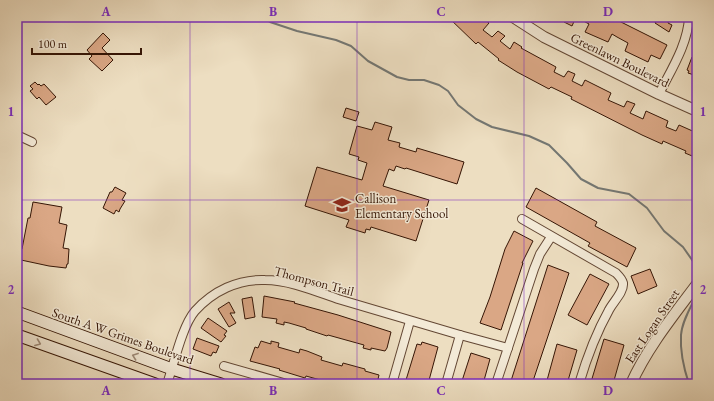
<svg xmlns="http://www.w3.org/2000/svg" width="714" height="401" font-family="'EB Garamond',serif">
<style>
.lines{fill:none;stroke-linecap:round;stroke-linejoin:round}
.stream{stroke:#747773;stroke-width:2}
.building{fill:#daa785;stroke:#351505}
.minor-casing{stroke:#634734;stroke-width:10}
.tertiary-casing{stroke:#634734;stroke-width:12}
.secondary-casing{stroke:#351505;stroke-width:13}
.minor{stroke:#f3ead7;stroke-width:8}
.tertiary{stroke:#f3ead7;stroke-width:10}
.secondary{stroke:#f3ead7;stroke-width:11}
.oneway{stroke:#9e8a78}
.grid{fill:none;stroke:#7b2cbf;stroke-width:1;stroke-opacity:0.55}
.labels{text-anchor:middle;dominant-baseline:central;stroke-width:3;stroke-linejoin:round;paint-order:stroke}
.street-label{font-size:13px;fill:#351505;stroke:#f3ead7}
.poi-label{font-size:13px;fill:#351505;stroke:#f3ead7;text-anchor:start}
.neatline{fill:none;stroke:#7b2cbf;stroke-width:1.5}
.grid-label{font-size:13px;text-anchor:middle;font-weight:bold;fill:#7b2cbf}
</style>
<rect width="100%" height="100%" fill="#eddec1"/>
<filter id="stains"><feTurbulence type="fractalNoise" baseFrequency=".005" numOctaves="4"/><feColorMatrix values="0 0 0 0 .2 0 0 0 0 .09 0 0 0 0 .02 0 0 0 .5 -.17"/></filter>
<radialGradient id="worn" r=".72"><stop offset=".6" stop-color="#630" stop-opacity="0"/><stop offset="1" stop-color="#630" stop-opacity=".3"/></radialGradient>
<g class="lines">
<g class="stream">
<polyline points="261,17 270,22 297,31 336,40 351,46 368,61 397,77 409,80 424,80 439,85 448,91 458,105 476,119 492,127 529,136 549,145 567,163 581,179 598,188 629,194 647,208 664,231 683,247 697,267"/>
<path d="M689,384C684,369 680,351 681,335C682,321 691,307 697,294"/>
</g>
</g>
<g class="building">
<polygon points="448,17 481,17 489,23 483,30 492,37 498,31 505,36 500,41 510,49 514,42 522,47 521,48 556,67 554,72 564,77 568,71 575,74 572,81 582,86 585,80 611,93 608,100 624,107 627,101 635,104 630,113 643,119 646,111 668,121 666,127 676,131 679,125 697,133 697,158 685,153 686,151 663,141 662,144 642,135 571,99 572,97 551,87 549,89 517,72 498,60 499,59 478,42 476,44"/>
<polygon points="566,17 611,17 667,45 660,59 651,55 648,62 625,51 628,43 617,37 612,34 608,42 585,32 589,24 576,17 572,26 564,22"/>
<polygon points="658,17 669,17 668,23 672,25 669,32 655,23"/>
<polygon points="103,33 110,40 102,48 113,60 102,71 89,59 92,56 87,50"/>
<polygon points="692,57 697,60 697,76 688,73 689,71 687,70"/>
<polygon points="35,82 38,85 39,84 41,86 44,84 56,97 46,105 39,97 37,99 30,91 33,89 30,86"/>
<polygon points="346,108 359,112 356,121 343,117"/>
<polygon points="375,122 392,127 388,140 400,143 399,147 416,152 417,148 464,162 457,184 406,168 405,169 396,166 394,171 389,169 383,186 429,200 416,241 371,227 370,230 366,229 365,233 346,227 349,220 305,206 317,167 362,180 367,163 358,160 359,157 349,154 357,126 372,130"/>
<polygon points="115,187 126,193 122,200 125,201 120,209 119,212 116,210 114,214 103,208 110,192 112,192"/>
<polygon points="536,188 597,222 595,226 636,248 627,267 588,246 590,243 526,207"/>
<polygon points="33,202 62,207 59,223 67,225 63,248 69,249 68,264 67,264 66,268 49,266 21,260 17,263 17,253 22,249 28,218 30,218"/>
<polygon points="514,231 533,241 522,263 523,263 501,330 480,323 490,297 505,249"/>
<polygon points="548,265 569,273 532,384 510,384"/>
<polygon points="650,269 657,286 638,294 631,276"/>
<polygon points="590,274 609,284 587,325 568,315"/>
<polygon points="264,296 295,302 294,303 338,315 391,332 387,348 385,351 371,348 371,350 363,348 364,345 328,335 327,336 306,329 306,328 289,323 284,322 284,325 276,323 277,319 262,317"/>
<polygon points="252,297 255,317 245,319 242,299"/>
<polygon points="229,302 235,313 230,313 236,323 229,327 218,309"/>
<polygon points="208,318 227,331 224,335 226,336 221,342 201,328"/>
<polygon points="197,338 219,346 216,353 213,352 211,356 193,349"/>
<polygon points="604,339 624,345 613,384 599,384 591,382"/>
<polygon points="261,341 271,344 271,341 279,343 278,347 299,353 300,349 307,351 322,357 321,360 342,366 343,363 365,369 365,371 379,375 378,379 387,382 387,384 323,384 324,381 306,376 305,378 279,370 280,369 250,361 255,347 258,348"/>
<polygon points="422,342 438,347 428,384 420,384 406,380 417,344 421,345"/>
<polygon points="557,344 577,350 567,384 546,384"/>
<polygon points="471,353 490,359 483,384 461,384"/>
</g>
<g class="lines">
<g class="minor-casing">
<g id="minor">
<path d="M659,94C671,70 688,44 689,17"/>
<polyline points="17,135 32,142"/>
<path d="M522,219L616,273C619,276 622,279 623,283C624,292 613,302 609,310C595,335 587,357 579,384"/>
<polyline points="460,335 508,348"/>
<polyline points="224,366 287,384"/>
<path d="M167,384C174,364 182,326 195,311C213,291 238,279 265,280C289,280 315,291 338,299C378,311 419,323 460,335L446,384"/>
<polyline points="392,384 410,321"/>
<polyline points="496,384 534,269 540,254 551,237"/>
</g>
</g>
<g class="tertiary-casing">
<g id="tertiary">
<polyline points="513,17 544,37 659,94 697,111"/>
<path d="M631,384C647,348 673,316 697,284"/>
</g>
</g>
<g class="secondary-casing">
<g id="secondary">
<polyline points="17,312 172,369 221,384"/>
<polyline points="17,335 155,384"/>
</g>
</g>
<use href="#minor" class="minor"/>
<use href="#tertiary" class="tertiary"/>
<use href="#secondary" class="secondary"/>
</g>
<defs><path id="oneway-chevron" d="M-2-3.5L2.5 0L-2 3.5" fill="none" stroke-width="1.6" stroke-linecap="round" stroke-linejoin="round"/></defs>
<g class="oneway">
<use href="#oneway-chevron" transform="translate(38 343) rotate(21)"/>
<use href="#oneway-chevron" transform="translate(135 356) rotate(-160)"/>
</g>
<path class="grid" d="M190,17V384M357,17V384M524,17V384M17,200H697"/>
<defs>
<g id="school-bare" transform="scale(1.38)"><path d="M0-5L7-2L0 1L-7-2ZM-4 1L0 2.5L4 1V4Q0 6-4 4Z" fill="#8f2418" stroke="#f3ead7" stroke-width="2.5" paint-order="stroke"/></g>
</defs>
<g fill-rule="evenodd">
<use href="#school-bare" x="342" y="205"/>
</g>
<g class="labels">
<g class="street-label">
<text transform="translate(620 60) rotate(26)">Greenlawn Boulevard</text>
<text transform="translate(314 281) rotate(15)">Thompson Trail</text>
<text transform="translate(652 326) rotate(-56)">East Logan Street</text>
<text transform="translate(123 336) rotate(19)">South A W Grimes Boulevard</text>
</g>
<g class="poi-label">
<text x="355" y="198">Callison<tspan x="355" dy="15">Elementary School</tspan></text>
</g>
</g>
<rect width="714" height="401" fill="none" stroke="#eddec1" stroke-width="44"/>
<path d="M32 48v6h109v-6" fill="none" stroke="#351505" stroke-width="2"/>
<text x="38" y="48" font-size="12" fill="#351505" stroke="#f3ead7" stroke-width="3" paint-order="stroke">100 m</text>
<rect x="22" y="22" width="670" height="357" class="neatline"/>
<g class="grid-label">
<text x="106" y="16">A</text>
<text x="273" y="16">B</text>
<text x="441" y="16">C</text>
<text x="608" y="16">D</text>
<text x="11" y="116">1</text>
<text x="703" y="116">1</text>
<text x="11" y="294">2</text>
<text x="703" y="294">2</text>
<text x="106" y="395">A</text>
<text x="273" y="395">B</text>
<text x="441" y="395">C</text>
<text x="608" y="395">D</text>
</g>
<rect width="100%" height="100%" filter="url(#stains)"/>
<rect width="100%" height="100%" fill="url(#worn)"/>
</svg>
